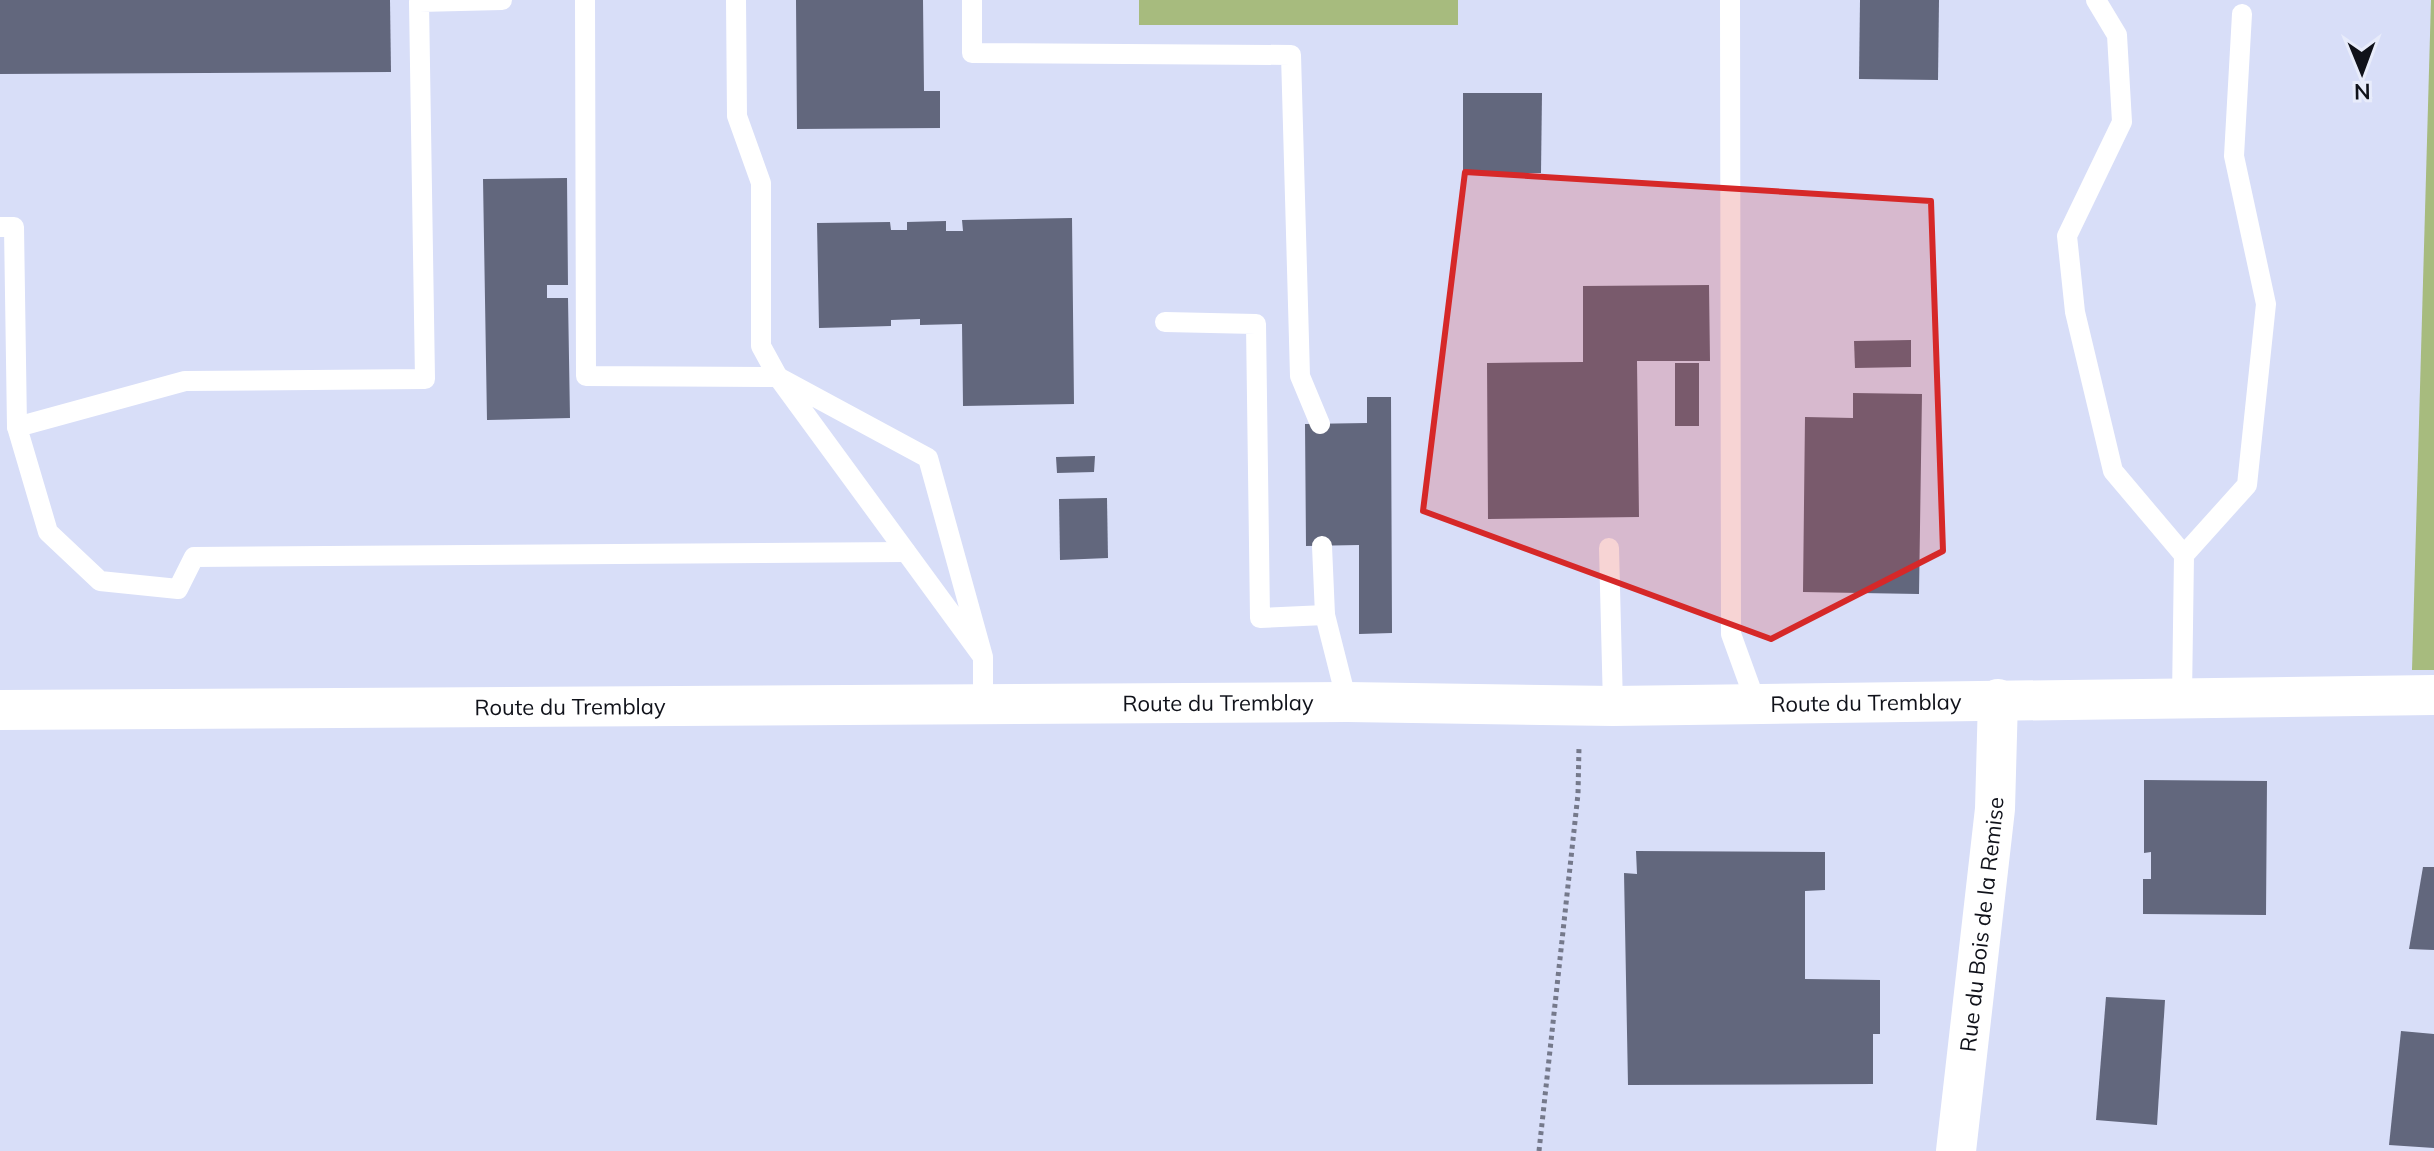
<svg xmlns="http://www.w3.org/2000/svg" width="2434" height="1151" font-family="Mulish,sans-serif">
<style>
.green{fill:#a7bb7e}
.building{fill:#62677d}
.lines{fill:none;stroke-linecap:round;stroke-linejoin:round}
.path{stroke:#75798b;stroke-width:5;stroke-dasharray:4 4;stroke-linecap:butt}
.lane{stroke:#fff;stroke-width:20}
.street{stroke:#fff;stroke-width:40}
.marked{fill:#d62828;fill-opacity:0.2;stroke:#d62828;stroke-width:6;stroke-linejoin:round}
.labels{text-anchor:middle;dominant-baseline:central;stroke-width:6;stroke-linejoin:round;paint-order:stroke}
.street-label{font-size:22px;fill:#10121a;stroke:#e8ecfb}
</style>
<rect width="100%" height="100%" fill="#d8def8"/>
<g class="green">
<rect x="1139" y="0" width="319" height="25"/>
<polygon points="2431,0 2434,0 2434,670 2412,670"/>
</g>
<g class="building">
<polygon points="0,0 390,0 391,72 0,74"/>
<polygon points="796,0 923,0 924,91 940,91 940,128 797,129"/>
<polygon points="1860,0 1939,0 1938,80 1859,79"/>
<polygon points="1463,93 1542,93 1541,173 1463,173"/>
<polygon points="567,178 568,285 547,285 547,298 568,298 570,418 487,420 483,179"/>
<polygon points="1072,218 1074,404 963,406 962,324 920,325 920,319 891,320 891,326 819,328 817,223 890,222 891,230 907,230 907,222 946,221 946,231 963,231 962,220"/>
<polygon points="1709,285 1710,361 1637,361 1639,517 1488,519 1487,363 1583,362 1583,286"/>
<polygon points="1911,340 1911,367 1855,368 1854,341"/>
<rect x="1675" y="363" width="24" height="63"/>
<polygon points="1853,393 1922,394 1919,594 1803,592 1805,417 1853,418"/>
<polygon points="1367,397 1391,397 1392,633 1359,634 1359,545 1306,546 1305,424 1367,423"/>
<polygon points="1095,456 1094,472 1057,473 1056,457"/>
<polygon points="1107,498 1108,558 1060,560 1059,499"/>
<polygon points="2144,780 2267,781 2266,915 2143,914 2143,879 2151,879 2151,852 2144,853"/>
<polygon points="1636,851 1825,852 1825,890 1805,891 1805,979 1880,980 1880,1034 1873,1034 1873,1084 1628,1085 1624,873 1637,874"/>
<polygon points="2423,867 2434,867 2434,950 2409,949"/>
<polygon points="2106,997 2165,1000 2157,1125 2096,1120"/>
<polygon points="2401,1031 2434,1034 2434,1148 2389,1145"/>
</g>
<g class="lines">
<polyline class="path" points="1539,1151 1578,794 1579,747"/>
<g class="lane">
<polyline points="502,0 419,2 425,379 185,381 17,427 48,532 100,581 178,589 194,557 906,552"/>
<polyline points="585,0 586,376 778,377 761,346 761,183 737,116 736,0"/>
<polyline points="972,0 972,53 1291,55 1300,376 1320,424"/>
<polyline points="1730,0 1731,634 1756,703"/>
<polyline points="2096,0 2117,35 2122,122 2067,236 2075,312 2113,471 2184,555 2182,697"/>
<polyline points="0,227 14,227 17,427"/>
<polyline points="1165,322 1256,324 1260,618 1325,615"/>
<polyline points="1322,546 1325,615 1347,702"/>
<polyline points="1609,548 1613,706"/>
<polyline points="2184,555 2247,485 2266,304 2234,156 2242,14"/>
<polyline points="983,705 983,657 778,377 928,458 983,657"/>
</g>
<g class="street">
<path id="s1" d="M0,710L1347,702L1613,706L2434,695"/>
<path id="s2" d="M1956,1151L1995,809L1998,699"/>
</g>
</g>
<path class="marked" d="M1465,172L1931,201L1943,551L1771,639L1423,511Z"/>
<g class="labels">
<g class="street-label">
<text stroke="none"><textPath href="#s1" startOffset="1866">Route du Tremblay</textPath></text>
<text stroke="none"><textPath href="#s1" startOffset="1218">Route du Tremblay</textPath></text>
<text stroke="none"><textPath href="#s1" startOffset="570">Route du Tremblay</textPath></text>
<text stroke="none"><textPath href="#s2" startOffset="228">Rue du Bois de la Remise</textPath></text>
</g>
</g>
<g transform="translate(2362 72) rotate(179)" stroke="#e8ecfb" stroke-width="6" paint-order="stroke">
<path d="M0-6L14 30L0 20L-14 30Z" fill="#10121a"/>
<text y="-12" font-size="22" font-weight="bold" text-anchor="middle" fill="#10121a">N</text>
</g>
</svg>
